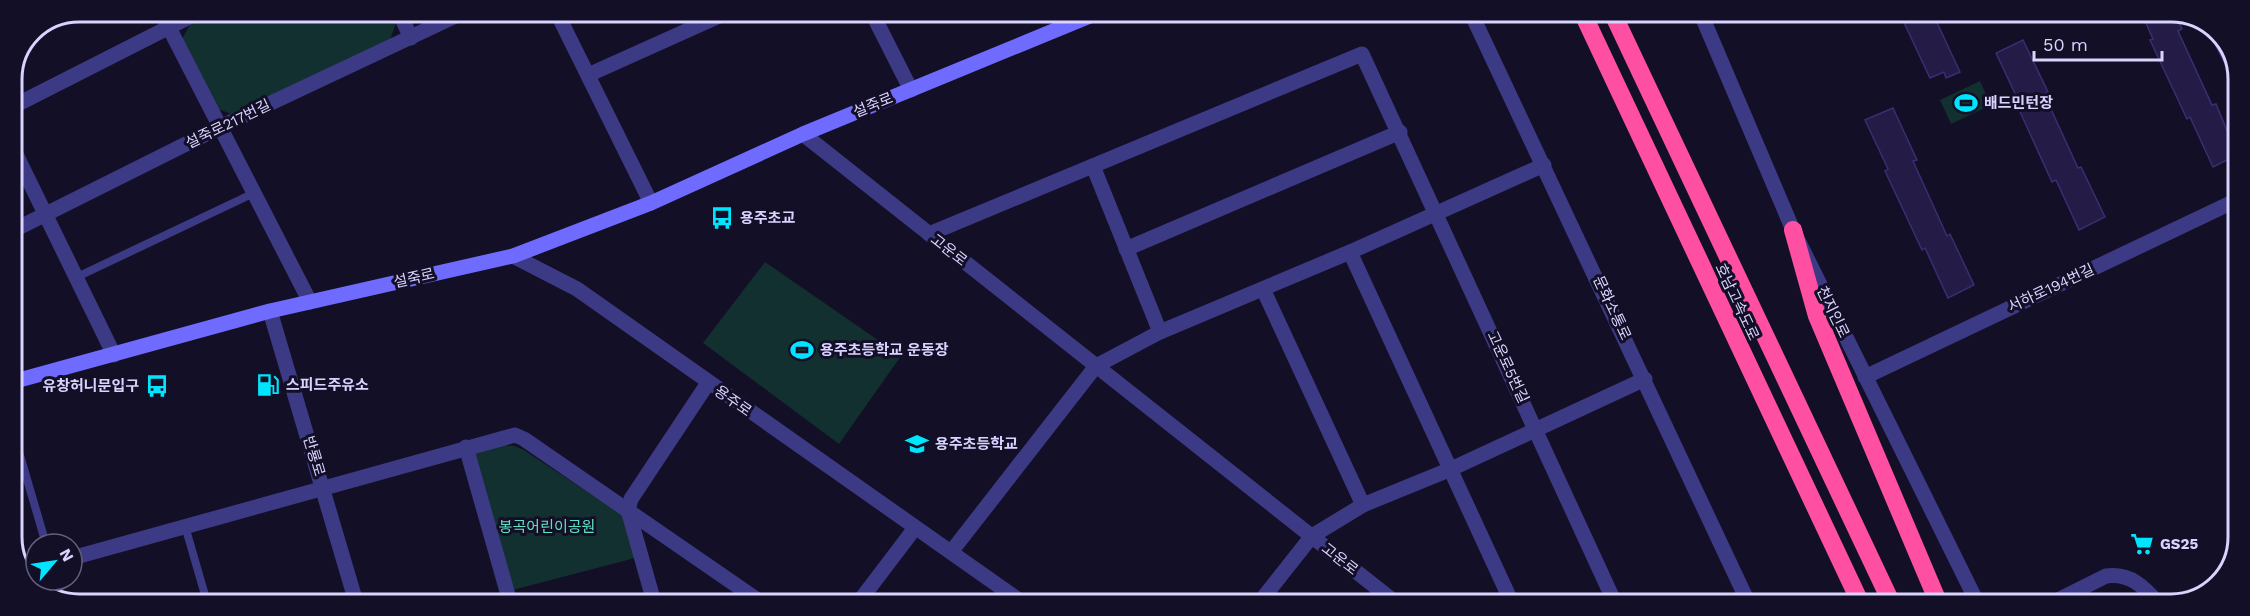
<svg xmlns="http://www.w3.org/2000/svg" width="2250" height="616" font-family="'Work Sans','Noto Sans KR',sans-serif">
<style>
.green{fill:#12302f}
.building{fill:#241b47;stroke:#3b2d73;stroke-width:1.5}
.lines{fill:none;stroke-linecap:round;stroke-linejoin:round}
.service{stroke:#3d3a85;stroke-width:8}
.minor{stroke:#3d3a85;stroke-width:15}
.tertiary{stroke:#3d3a85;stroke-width:15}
.secondary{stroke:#6f6bff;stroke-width:15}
.motorway{stroke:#ff4fa3;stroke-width:18}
.labels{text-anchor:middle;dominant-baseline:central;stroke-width:6;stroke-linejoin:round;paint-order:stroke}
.poi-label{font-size:15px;font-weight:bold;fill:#d9d4ff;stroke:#130f26;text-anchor:start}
.street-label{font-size:15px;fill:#d9d4ff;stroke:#130f26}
.park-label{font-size:15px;fill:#5fe0c0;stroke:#130f26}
.rim{fill:none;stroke:#d9d4ff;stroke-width:3}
</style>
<rect width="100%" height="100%" fill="#130f26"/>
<g class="green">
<polygon points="213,12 391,12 396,23 390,40 237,116 218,109 182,39 191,23"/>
<polygon points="1980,81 1991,105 1951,124 1940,100"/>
<polygon points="765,262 901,356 839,444 703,343"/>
<polygon points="501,445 515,446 524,450 624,516 635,558 509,591 473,452"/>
</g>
<g class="building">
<polygon points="1900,14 1933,14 1960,72 1946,78 1944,72 1930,78"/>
<polygon points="2142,14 2175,14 2182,29 2178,31 2212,105 2216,104 2237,155 2213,167 2190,117 2187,119 2150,40 2153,39"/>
<polygon points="2023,40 2048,92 2044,94 2078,168 2081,167 2105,217 2079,230 2056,180 2052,182 2016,103 2019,102 1996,53"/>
<polygon points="1893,108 1917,160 1913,161 1947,236 1950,234 1974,285 1948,298 1925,248 1922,250 1885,171 1888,169 1865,120"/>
</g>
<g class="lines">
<g class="service">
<polyline points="77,277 254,193"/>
<polyline points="12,428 46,544"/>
<polyline points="185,526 207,602"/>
<polyline points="56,580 63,602"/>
</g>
<g class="minor">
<polyline points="161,12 310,302"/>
<polyline points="399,12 411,38"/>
<polyline points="557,13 651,203"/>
<polyline points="872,13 911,90"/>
<polyline points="2217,33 2233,64"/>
<polyline points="588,75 726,13"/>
<polyline points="12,107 199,12"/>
<polyline points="12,146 114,355"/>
<polyline points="1093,166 1160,332"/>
<polyline points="12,231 220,127 464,12"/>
<polyline points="929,234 1362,54 1615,603"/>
<polyline points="1126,249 1400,132"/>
<polyline points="1350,252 1512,603"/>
<polyline points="1263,289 1363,505"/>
<polyline points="466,447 510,602"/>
<polyline points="951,552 1096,366 1160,332 1350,252 1544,165"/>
<polyline points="72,558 515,435 524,439 762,603"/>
<polyline points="25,571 36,568"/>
<polyline points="654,602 628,510 631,499 708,383"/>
<polyline points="858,603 915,528"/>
<polyline points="1259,603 1312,536 1363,505 1451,469 1645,379"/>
<path d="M2050,604L2106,576C2131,573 2144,587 2159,604"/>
</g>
<g class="tertiary">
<polyline points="1471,13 1749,604"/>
<polyline points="1701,14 1793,230 1978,604"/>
<polyline points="803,134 1396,603"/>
<polyline points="513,256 577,289 1023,603"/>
<polyline points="270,311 356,602"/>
<polyline points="1865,377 2237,200"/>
</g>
<polyline class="secondary" points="12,382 270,311 513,256 651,203 803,134 1097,13"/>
<g class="motorway">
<polyline points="1583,14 1861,604"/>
<polyline points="1613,14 1892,604"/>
<polyline points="1793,230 1817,316 1939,604"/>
</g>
</g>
<defs>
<g id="stadium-bare" transform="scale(1.8)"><path d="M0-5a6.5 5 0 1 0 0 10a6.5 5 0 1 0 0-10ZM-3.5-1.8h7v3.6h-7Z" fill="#00e5ff" stroke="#130f26" stroke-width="2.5" paint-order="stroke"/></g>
<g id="bus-bare" transform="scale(1.8)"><path d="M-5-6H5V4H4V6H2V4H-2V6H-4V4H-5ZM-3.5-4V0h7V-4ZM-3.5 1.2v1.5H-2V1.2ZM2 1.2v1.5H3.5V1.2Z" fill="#00e5ff" stroke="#130f26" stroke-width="2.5" paint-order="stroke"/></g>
<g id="fuel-bare" transform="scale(1.8)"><path d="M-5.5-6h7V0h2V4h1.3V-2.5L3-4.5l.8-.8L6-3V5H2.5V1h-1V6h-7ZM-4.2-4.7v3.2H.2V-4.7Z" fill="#00e5ff" stroke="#130f26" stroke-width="2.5" paint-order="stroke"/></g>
<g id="school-bare" transform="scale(1.8)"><path d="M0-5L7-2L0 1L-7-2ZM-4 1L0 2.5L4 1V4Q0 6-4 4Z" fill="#00e5ff" stroke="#130f26" stroke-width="2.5" paint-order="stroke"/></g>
<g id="supermarket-bare" transform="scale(1.8)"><path d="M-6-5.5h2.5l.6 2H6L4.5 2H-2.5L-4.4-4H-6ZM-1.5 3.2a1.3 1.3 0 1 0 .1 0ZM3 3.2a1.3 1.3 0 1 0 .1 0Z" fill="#00e5ff" stroke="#130f26" stroke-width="2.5" paint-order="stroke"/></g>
</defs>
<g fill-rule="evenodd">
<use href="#stadium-bare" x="1966" y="103"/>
<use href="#bus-bare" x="722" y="218"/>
<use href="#stadium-bare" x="802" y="350"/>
<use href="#fuel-bare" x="268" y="385"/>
<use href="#bus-bare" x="157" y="386"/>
<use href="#school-bare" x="917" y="444"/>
<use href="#supermarket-bare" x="2142" y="544"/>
</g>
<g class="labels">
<g class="poi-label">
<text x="1984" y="103">배드민턴장</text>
<text x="740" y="218">용주초교</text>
<text x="820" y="350">용주초등학교 운동장</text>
<text x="286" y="385">스피드주유소</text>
<text x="139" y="386" text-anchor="end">유창허니문입구</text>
<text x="935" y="444">용주초등학교</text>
<text x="2160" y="544">GS25</text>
</g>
<g class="street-label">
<text transform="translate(873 105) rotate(-22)">설죽로</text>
<text transform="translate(228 124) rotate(-26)">설죽로217번길</text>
<text transform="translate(949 250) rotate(38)">고운로</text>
<text transform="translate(414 278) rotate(-13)">설죽로</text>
<text transform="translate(2051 288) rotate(-25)">서하로194번길</text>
<text transform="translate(1737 302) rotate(65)">호남고속도로</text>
<text transform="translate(1612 308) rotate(65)">문화소통로</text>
<text transform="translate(1833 312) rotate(64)">천지인로</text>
<text transform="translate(1508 367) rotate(65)">고운로5번길</text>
<text transform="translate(733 401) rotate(35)">용주로</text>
<text transform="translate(314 456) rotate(73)">반룡로</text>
<text transform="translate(1340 559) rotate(38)">고운로</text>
</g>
<g class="park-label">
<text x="547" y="527">봉곡어린이공원</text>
</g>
</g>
<path d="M0 0H2250V616H0ZM79 22H2171A57 57 0 0 1 2228 79V537A57 57 0 0 1 2171 594H79A57 57 0 0 1 22 537V79A57 57 0 0 1 79 22Z" fill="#130f26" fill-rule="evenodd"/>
<path class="rim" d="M79 22H2171A57 57 0 0 1 2228 79V537A57 57 0 0 1 2171 594H79A57 57 0 0 1 22 537V79A57 57 0 0 1 79 22Z"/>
<g transform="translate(54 562) rotate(61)"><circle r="28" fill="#130f26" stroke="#625e7d" stroke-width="1.5"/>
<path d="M0-4.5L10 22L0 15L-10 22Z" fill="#00e5ff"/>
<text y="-9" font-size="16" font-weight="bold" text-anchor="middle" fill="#d9d4ff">N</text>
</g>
<path d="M2034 51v9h128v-9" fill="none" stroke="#d9d4ff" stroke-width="3"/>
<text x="2043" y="51" font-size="18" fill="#d9d4ff" stroke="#130f26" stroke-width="4.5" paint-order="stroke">50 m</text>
</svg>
